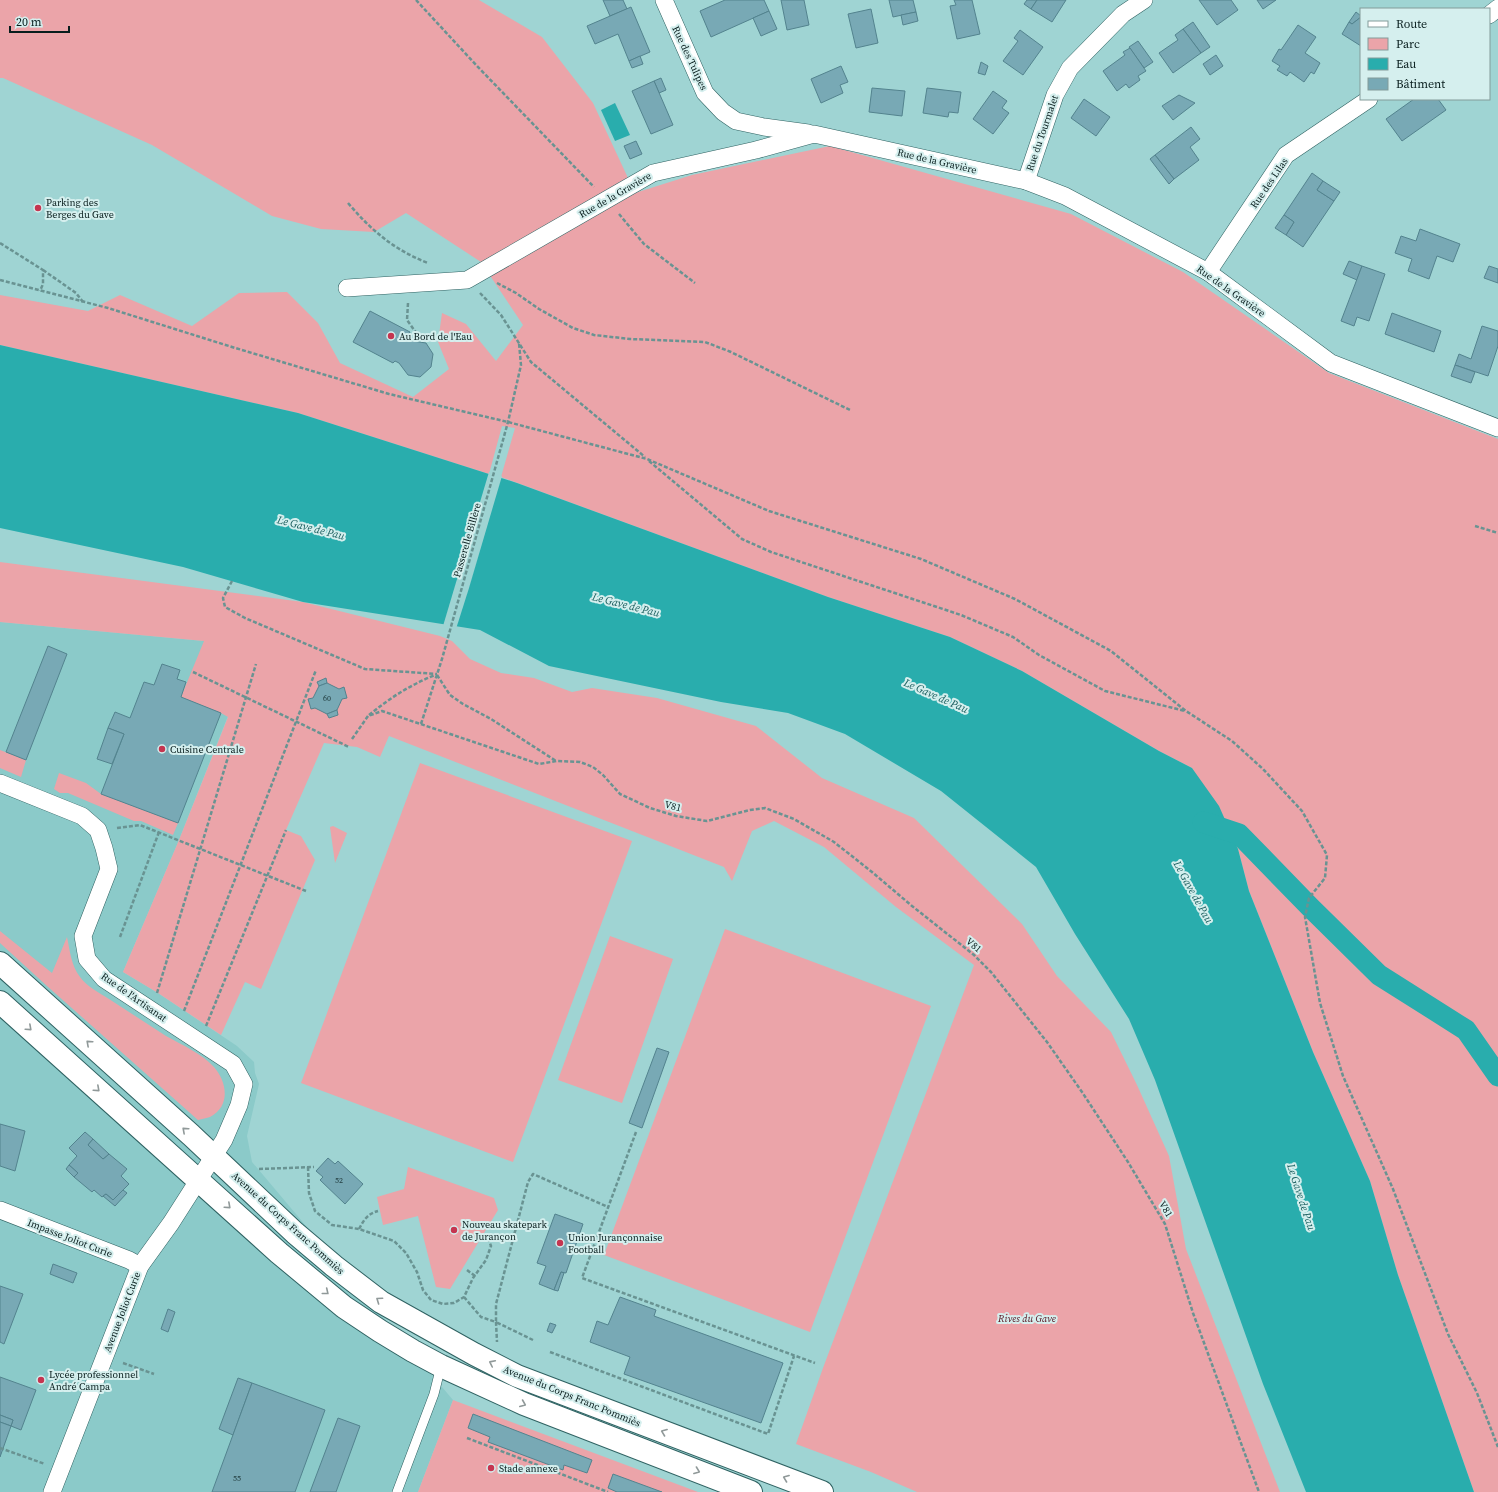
<svg xmlns="http://www.w3.org/2000/svg" width="1498" height="1492" font-family="'Source Serif 4',serif">
<style>
.built{fill:#8bcac9}
.green{fill:#eba4a9}
.water{fill:#29adad}
.pier{fill:#9fd4d3}
.lines{fill:none;stroke-linecap:round;stroke-linejoin:round}
.canal{stroke:#29adad;stroke-width:21}
.building{fill:#78a9b5;stroke:#53838e}
.service-casing{stroke:#2f6262;stroke-width:10}
.minor-casing{stroke:#2f6262;stroke-width:18}
.secondary-casing{stroke:#2f6262;stroke-width:24}
.path{stroke:#699392;stroke-width:2.5;stroke-dasharray:4 2;stroke-linecap:butt}
.service{stroke:#fff;stroke-width:9}
.minor{stroke:#fff;stroke-width:17}
.secondary{stroke:#fff;stroke-width:22}
.oneway{stroke:#909999}
.poi-dot{fill:#c53550;stroke:#d5efee;stroke-width:1.5}
.labels{text-anchor:middle;dominant-baseline:central;stroke-width:4;stroke-linejoin:round;paint-order:stroke}
.number-label{font-size:8px;fill:#244043}
.street-label{font-size:10px;fill:#081d1d;stroke:#d5efee}
.poi-label{font-size:10px;fill:#081d1d;stroke:#d5efee;text-anchor:start}
.park-label{font-size:10px;font-style:italic;fill:#56121f;stroke:#d5efee}
.water-label{font-size:11px;font-style:italic;fill:#1d6060;stroke:#d5efee}
</style>
<rect width="100%" height="100%" fill="#9fd4d3"/>
<polygon class="built" points="0,622 204,641 221,713 228,716 179,840 123,972 158,993 237,1046 254,1062 255,1073 259,1084 247,1136 252,1162 453,1400 418,1492 0,1492"/>
<g class="green">
<polygon points="0,0 479,0 542,37 593,103 635,193 692,175 830,146 1071,214 1183,272 1329,373 1498,439 1498,1492 1474,1492 1398,1275 1370,1181 1313,1052 1249,891 1238,849 1192,768 1159,751 1022,671 950,637 828,597 501,477 515,428 502,426 489,474 298,413 0,345 0,295 88,311 120,295 192,326 239,293 287,292 318,323 340,363 413,397 449,369 438,342 442,313 466,324 496,361 523,325 481,262 406,213 374,232 321,229 272,216 152,145 3,78 0,78"/>
<polygon points="0,562 303,602 440,636 452,641 470,659 501,673 534,678 572,692 592,688 657,698 756,726 822,778 914,818 1022,924 1057,976 1111,1032 1137,1085 1169,1156 1186,1249 1280,1492 917,1492 871,1472 796,1444 823,1368 974,965 896,907 824,847 774,821 752,831 732,881 724,867 389,736 380,757 357,747 324,743 286,830 301,836 315,860 261,989 245,982 221,1035 158,993 123,972 179,840 228,717 221,713 181,697 204,641 0,622"/>
<polygon points="0,750 26,760 21,777 0,768"/>
<polygon points="420,763 632,841 513,1162 301,1083"/>
<polygon points="59,773 86,783 101,794 178,823 173,835 141,821 134,821 68,793 60,793 54,789"/>
<polygon points="333,826 347,833 335,863 330,827"/>
<polygon points="725,929 931,1006 810,1332 604,1255"/>
<path d="M0,931L52,973L67,937C70,951 71,965 80,977C87,987 100,993 109,999C128,1011 147,1024 166,1036C182,1045 201,1053 214,1067C227,1082 231,1106 210,1117C207,1118 202,1119 198,1120L47,986L0,943Z"/>
<polygon points="610,936 673,959 622,1103 558,1080"/>
<polygon points="408,1167 494,1198 498,1210 450,1289 436,1287 418,1216 383,1225 377,1197 404,1189"/>
<polygon points="453,1400 698,1492 418,1492"/>
</g>
<g class="water">
<polygon points="615,103 630,135 615,141 601,110"/>
<polygon points="0,345 298,413 517,483 828,597 950,637 1022,671 1159,751 1192,768 1219,806 1238,849 1249,891 1313,1052 1370,1181 1398,1275 1474,1492 1306,1492 1263,1384 1155,1080 1129,1019 1075,934 1036,867 941,791 845,734 788,713 721,702 549,666 480,630 303,602 183,567 0,528"/>
</g>
<polygon class="pier" points="489,472 502,476 469,588 456,629 443,626"/>
<g class="lines">
<polyline class="canal" points="1203,822 1239,834 1310,907 1379,975 1466,1030 1498,1076"/>
</g>
<g class="building">
<polygon points="603,0 623,0 627,9 610,16"/>
<polygon points="725,0 764,0 769,11 711,37 700,11"/>
<polygon points="781,0 804,0 809,25 787,30"/>
<polygon points="889,0 913,0 916,12 893,17"/>
<polygon points="954,0 972,0 980,34 957,39 950,6 956,5"/>
<polygon points="1027,0 1037,0 1031,9 1024,4"/>
<polygon points="1037,0 1066,0 1052,22 1031,9"/>
<polygon points="1199,0 1231,0 1238,10 1217,25"/>
<polygon points="1257,0 1276,0 1263,9"/>
<polygon points="631,7 650,52 629,61 618,34 595,44 587,26"/>
<polygon points="871,9 878,43 856,48 848,14"/>
<polygon points="769,11 777,29 761,36 753,18"/>
<polygon points="916,12 918,21 903,25 901,15"/>
<polygon points="1356,12 1361,16 1361,17 1352,24 1349,22"/>
<polygon points="1361,17 1361,46 1342,34 1349,22 1352,24"/>
<polygon points="1193,22 1210,47 1201,53 1183,29"/>
<polygon points="1298,25 1316,37 1305,53 1320,63 1314,74 1311,72 1304,82 1290,72 1287,76 1277,70 1280,66 1272,61 1279,49 1281,50"/>
<polygon points="1183,29 1201,53 1173,73 1159,53 1178,40 1175,35"/>
<polygon points="1020,30 1043,47 1023,75 1003,61 1018,41 1014,38"/>
<polygon points="1138,41 1153,62 1144,68 1129,47"/>
<polygon points="1130,48 1146,71 1138,76 1140,80 1129,88 1126,84 1117,91 1103,71 1125,55 1123,52"/>
<polygon points="1216,55 1223,66 1210,75 1203,64"/>
<polygon points="640,56 643,64 632,68 629,61"/>
<polygon points="981,62 988,66 985,75 978,73"/>
<polygon points="841,66 848,82 840,85 843,93 821,103 811,79"/>
<polygon points="661,78 666,90 659,93 654,81"/>
<polygon points="654,81 673,125 651,134 632,91"/>
<polygon points="872,88 905,91 902,116 869,112"/>
<polygon points="927,88 961,92 958,113 949,112 948,117 923,113"/>
<polygon points="993,91 1007,101 1002,108 1009,113 993,134 973,119"/>
<polygon points="1179,95 1195,103 1173,120 1162,106"/>
<polygon points="1084,99 1110,117 1096,136 1071,118"/>
<polygon points="1414,99 1438,99 1446,110 1402,141 1386,119"/>
<polygon points="1191,127 1200,139 1190,147 1199,160 1174,179 1155,155"/>
<polygon points="636,141 642,154 630,159 624,146"/>
<polygon points="1155,155 1174,179 1169,184 1150,159"/>
<polygon points="1312,173 1323,181 1317,190 1334,201 1303,247 1286,235 1294,222 1284,215"/>
<polygon points="1323,181 1340,192 1334,201 1317,190"/>
<polygon points="1284,215 1294,222 1286,235 1275,228"/>
<polygon points="1420,229 1460,244 1453,262 1437,256 1429,279 1408,271 1412,259 1395,253 1401,236 1416,241"/>
<polygon points="1349,261 1362,266 1357,280 1343,274"/>
<polygon points="1362,266 1385,274 1369,321 1357,317 1354,326 1341,321"/>
<polygon points="1489,266 1498,269 1498,283 1484,278"/>
<polygon points="370,311 410,332 407,338 413,341 426,343 433,354 431,367 420,377 408,375 399,363 395,361 393,363 353,342"/>
<polygon points="1392,313 1441,331 1434,352 1385,334"/>
<polygon points="1482,326 1498,331 1498,346 1488,376 1455,365 1459,354 1471,359"/>
<polygon points="1455,365 1475,372 1471,383 1451,376"/>
<polygon points="48,646 67,654 26,760 6,752"/>
<polygon points="162,664 180,670 177,679 186,682 181,697 221,713 178,823 101,794 124,734 108,728 115,712 130,718 144,682 154,685"/>
<polygon points="326,678 327,683 319,686 317,682"/>
<polygon points="327,683 339,689 344,687 347,698 342,699 337,710 327,714 315,708 311,709 308,699 313,698 319,686"/>
<polygon points="337,710 338,715 329,718 327,714"/>
<polygon points="108,728 124,734 112,764 97,759"/>
<polygon points="657,1048 669,1052 642,1128 629,1123"/>
<polygon points="0,1124 25,1131 15,1171 0,1166"/>
<polygon points="85,1132 93,1139 88,1145 103,1159 109,1154 127,1169 121,1176 129,1184 113,1200 106,1194 102,1197 94,1190 92,1192 74,1177 78,1173 69,1165 77,1156 69,1148"/>
<polygon points="93,1139 109,1154 103,1159 88,1145"/>
<polygon points="328,1158 335,1164 338,1161 363,1184 345,1204 320,1180 323,1177 316,1171"/>
<polygon points="69,1165 78,1173 74,1177 66,1169"/>
<polygon points="123,1190 127,1193 115,1206 103,1196 106,1194 113,1200"/>
<polygon points="555,1214 583,1224 566,1273 561,1272 554,1290 539,1284 546,1266 537,1263"/>
<polygon points="53,1264 77,1273 73,1283 50,1274"/>
<polygon points="561,1272 564,1273 558,1291 554,1290"/>
<polygon points="0,1286 23,1294 4,1344 0,1342"/>
<polygon points="620,1297 656,1310 654,1316 783,1363 761,1423 624,1374 630,1357 590,1342 597,1321 608,1325"/>
<polygon points="168,1309 175,1312 168,1332 161,1329"/>
<polygon points="550,1323 556,1325 552,1333 547,1331"/>
<polygon points="0,1377 36,1390 21,1430 11,1426 13,1420 0,1415"/>
<polygon points="238,1378 252,1383 233,1435 219,1429"/>
<polygon points="252,1383 325,1410 295,1492 212,1492"/>
<polygon points="473,1414 592,1460 587,1473 564,1465 563,1470 488,1442 490,1437 468,1428"/>
<polygon points="0,1415 13,1420 11,1426 0,1422"/>
<polygon points="338,1418 360,1426 336,1492 310,1492"/>
<polygon points="0,1422 11,1426 0,1457"/>
<polygon points="613,1474 662,1492 617,1492 608,1488"/>
</g>
<g class="lines">
<g class="service-casing">
<polyline id="service" points="397,1492 434,1394 441,1366"/>
</g>
<g class="minor-casing">
<g id="minor">
<polyline points="664,0 705,93 723,112 736,121 764,127 808,133"/>
<polyline points="1489,15 1498,8"/>
<polyline points="1026,181 1055,95 1070,68 1123,14 1144,0"/>
<polyline points="1208,272 1286,155 1369,99"/>
<polyline points="347,288 467,280 653,173 756,150 814,134 1026,181 1065,196 1208,272 1331,363 1498,428"/>
<polyline points="0,783 82,816 98,830 104,848 109,869 83,936 87,959 104,979 233,1064 244,1084 239,1105 224,1140 171,1223 140,1266 52,1492"/>
<polyline points="0,1210 129,1260 140,1266"/>
</g>
</g>
<g class="secondary-casing">
<g id="secondary">
<polyline points="0,963 191,1135 295,1233 334,1266 381,1302 474,1354 517,1376 822,1492"/>
<polyline points="0,1002 279,1253 344,1307 380,1331 413,1351 441,1366 524,1404 751,1492"/>
</g>
</g>
<g class="path">
<polyline points="416,0 477,66 594,187"/>
<path d="M348,203C371,230 394,250 428,263"/>
<polyline points="619,214 644,244 695,283"/>
<polyline points="0,243 43,270 43,284 40,291"/>
<polyline points="43,270 76,293 83,302"/>
<polyline points="0,280 108,308 232,347 389,394 508,422 647,459 769,511 921,559 1015,599 1111,651 1186,711 1232,741 1263,769 1302,811 1327,855 1325,878 1309,898 1305,917 1320,1003 1343,1076 1393,1189 1448,1334 1477,1393 1498,1447"/>
<polyline points="497,283 516,293 539,309 573,328 594,335 630,339 705,342 731,352 850,410"/>
<polyline points="480,293 501,315 531,362 645,457"/>
<polyline points="408,303 407,320 420,338"/>
<polyline points="649,461 742,539 771,552 961,615 1013,637 1039,655 1105,691 1185,711"/>
<polyline points="1475,526 1498,533"/>
<polyline points="232,581 223,598 225,607 245,618 365,669 437,674"/>
<polyline points="193,672 349,747"/>
<polyline points="437,675 450,695 463,704 491,719 556,761"/>
<path d="M369,715C390,698 410,685 435,675"/>
<polyline points="421,724 442,659 508,422 521,365 519,343"/>
<polyline points="352,739 368,716 382,711 539,764 557,761 580,762 593,767 603,775 620,794 650,808 676,816 707,821 750,810 765,808 794,819 834,842 872,872 912,906 974,955 991,972 1047,1042 1082,1092 1128,1162 1165,1224 1193,1313 1259,1492"/>
<polyline points="117,828 140,825 306,891"/>
<polyline points="120,937 159,832"/>
<polyline points="157,993 256,664"/>
<polyline points="184,1011 316,670"/>
<polyline points="206,1026 286,830"/>
<polyline points="636,1132 582,1278 815,1363"/>
<polyline points="308,1167 309,1193 315,1211 332,1225 359,1229 394,1241 406,1253 417,1272 423,1290 431,1300 443,1304 454,1303 464,1297 473,1278 486,1260 491,1246 488,1238 483,1235"/>
<polyline points="259,1169 314,1167"/>
<path d="M359,1229C364,1220 367,1214 378,1211"/>
<polyline points="467,1270 475,1276"/>
<polyline points="464,1297 481,1317 496,1322 497,1342"/>
<polyline points="533,1340 496,1322 496,1304 528,1182 533,1174 608,1207"/>
<polyline points="550,1352 768,1434 794,1356"/>
<polyline points="123,1363 154,1374"/>
<polyline points="467,1438 608,1492"/>
<polyline points="0,1448 45,1464"/>
</g>
<use href="#service" class="service"/>
<use href="#minor" class="minor"/>
<use href="#secondary" class="secondary"/>
</g>
<defs><path id="oneway-chevron" d="M-2-3.5L2.5 0L-2 3.5" fill="none" stroke-width="1.6" stroke-linecap="round" stroke-linejoin="round"/></defs>
<g class="oneway">
<use href="#oneway-chevron" transform="translate(29 1028) rotate(42)"/>
<use href="#oneway-chevron" transform="translate(89 1043) rotate(-138)"/>
<use href="#oneway-chevron" transform="translate(97 1089) rotate(42)"/>
<use href="#oneway-chevron" transform="translate(185 1130) rotate(-138)"/>
<use href="#oneway-chevron" transform="translate(228 1206) rotate(42)"/>
<use href="#oneway-chevron" transform="translate(326 1292) rotate(39)"/>
<use href="#oneway-chevron" transform="translate(379 1300) rotate(-145)"/>
<use href="#oneway-chevron" transform="translate(492 1363) rotate(-154)"/>
<use href="#oneway-chevron" transform="translate(523 1404) rotate(23)"/>
<use href="#oneway-chevron" transform="translate(664 1432) rotate(-159)"/>
<use href="#oneway-chevron" transform="translate(697 1471) rotate(21)"/>
<use href="#oneway-chevron" transform="translate(786 1478) rotate(-159)"/>
</g>
<g class="poi-dot">
<circle cx="38" cy="208" r="4"/>
<circle cx="391" cy="336" r="4"/>
<circle cx="162" cy="749" r="4"/>
<circle cx="454" cy="1230" r="4"/>
<circle cx="560" cy="1243" r="4"/>
<circle cx="41" cy="1380" r="4"/>
<circle cx="491" cy="1468" r="4"/>
</g>
<g class="labels">
<g class="number-label">
<text x="327" y="698">60</text>
<text x="339" y="1180">52</text>
<text x="237" y="1478">55</text>
</g>
<g class="street-label">
<text transform="translate(690 58) rotate(65)">Rue des Tulipes</text>
<text transform="translate(1042 133) rotate(-71)">Rue du Tourmalet</text>
<text transform="translate(937 161) rotate(13)">Rue de la Gravière</text>
<text transform="translate(1269 183) rotate(-56)">Rue des Lilas</text>
<text transform="translate(615 195) rotate(-30)">Rue de la Gravière</text>
<text transform="translate(1231 291) rotate(35)">Rue de la Gravière</text>
<text transform="translate(467 540) rotate(-74)">Passerelle Billère</text>
<text transform="translate(673 806) rotate(14)">V81</text>
<text transform="translate(974 945) rotate(40)">V81</text>
<text transform="translate(134 997) rotate(35)">Rue de l'Artisanat</text>
<text transform="translate(1166 1209) rotate(59)">V81</text>
<text transform="translate(288 1223) rotate(42)">Avenue du Corps Franc Pommiès</text>
<text transform="translate(70 1238) rotate(21)">Impasse Joliot Curie</text>
<text transform="translate(122 1312) rotate(-69)">Avenue Joliot Curie</text>
<text transform="translate(572 1396) rotate(22)">Avenue du Corps Franc Pommiès</text>
</g>
<g class="poi-label">
<text x="46" y="202">Parking des<tspan x="46" dy="12">Berges du Gave</tspan></text>
<text x="399" y="336">Au Bord de l'Eau</text>
<text x="170" y="749">Cuisine Centrale</text>
<text x="462" y="1224">Nouveau skatepark<tspan x="462" dy="12">de Jurançon</tspan></text>
<text x="568" y="1237">Union Jurançonnaise<tspan x="568" dy="12">Football</tspan></text>
<text x="49" y="1374">Lycée professionnel<tspan x="49" dy="12">André Campa</tspan></text>
<text x="499" y="1468">Stade annexe</text>
</g>
<g class="park-label">
<text x="1027" y="1318">Rives du Gave</text>
</g>
<g class="water-label">
<text transform="translate(311 528) rotate(14)">Le Gave de Pau</text>
<text transform="translate(626 605) rotate(14)">Le Gave de Pau</text>
<text transform="translate(936 696) rotate(24)">Le Gave de Pau</text>
<text transform="translate(1193 892) rotate(61)">Le Gave de Pau</text>
<text transform="translate(1301 1197) rotate(72)">Le Gave de Pau</text>
</g>
</g>
<rect x="1360" y="8" width="130" height="92" fill="#d5efee" stroke="#839b9a"/>
<rect x="1368" y="21" width="20" height="6" fill="#ffffff" stroke="#839b9a"/>
<text x="1396" y="28" font-size="12" fill="#081d1d">Route</text>
<rect x="1368" y="38" width="20" height="12" fill="#eba4a9" stroke="#839b9a"/>
<text x="1396" y="48" font-size="12" fill="#081d1d">Parc</text>
<rect x="1368" y="58" width="20" height="12" fill="#29adad" stroke="#839b9a"/>
<text x="1396" y="68" font-size="12" fill="#081d1d">Eau</text>
<rect x="1368" y="78" width="20" height="12" fill="#78a9b5" stroke="#839b9a"/>
<text x="1396" y="88" font-size="12" fill="#081d1d">Bâtiment</text>
<path d="M10 26v6h59v-6" fill="none" stroke="#081d1d" stroke-width="2"/>
<text x="16" y="26" font-size="12" fill="#081d1d" stroke="#d5efee" stroke-width="3" paint-order="stroke">20 m</text>
</svg>
